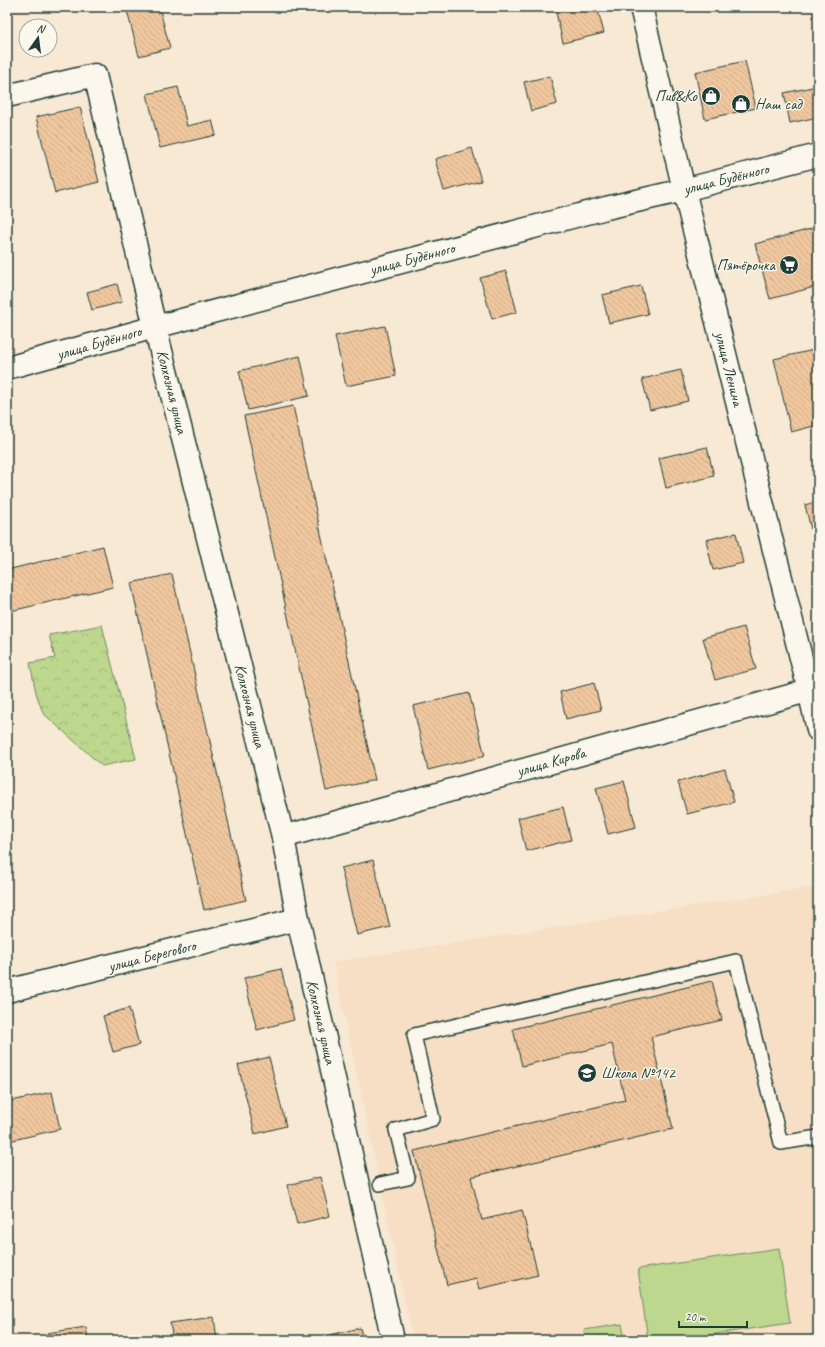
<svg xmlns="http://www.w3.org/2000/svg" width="825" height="1347" font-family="Caveat,sans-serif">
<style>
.built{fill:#f6dfc5}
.park{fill:url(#park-crowns);stroke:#6e8a61}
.pitch{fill:#bdd78e;stroke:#6e8a61}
.building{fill:url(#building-back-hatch);stroke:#1f3d34}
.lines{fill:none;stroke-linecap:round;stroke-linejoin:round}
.service-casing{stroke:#1f3d34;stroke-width:16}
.minor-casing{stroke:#1f3d34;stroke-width:25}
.tertiary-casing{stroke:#1f3d34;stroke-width:25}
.primary-casing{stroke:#1f3d34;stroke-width:25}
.service{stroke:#fbf7ec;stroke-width:13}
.minor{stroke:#fbf7ec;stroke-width:22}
.tertiary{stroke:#fbf7ec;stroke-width:22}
.primary{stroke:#fbf7ec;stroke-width:22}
.labels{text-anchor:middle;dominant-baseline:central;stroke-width:3;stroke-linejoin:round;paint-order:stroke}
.poi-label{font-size:16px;fill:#1f3d34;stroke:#fbf7ec;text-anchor:end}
.street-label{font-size:16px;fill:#1f3d34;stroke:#fbf7ec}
</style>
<defs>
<pattern id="park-crowns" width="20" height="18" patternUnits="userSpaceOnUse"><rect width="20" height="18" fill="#bdd78e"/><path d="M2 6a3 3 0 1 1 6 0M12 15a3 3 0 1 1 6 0" fill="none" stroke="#a2b97b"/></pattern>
<pattern id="building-back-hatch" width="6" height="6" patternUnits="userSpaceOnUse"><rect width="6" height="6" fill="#f0c79f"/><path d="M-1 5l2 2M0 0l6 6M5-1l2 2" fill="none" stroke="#cdac8a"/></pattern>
</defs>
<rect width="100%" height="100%" fill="#f8e9d5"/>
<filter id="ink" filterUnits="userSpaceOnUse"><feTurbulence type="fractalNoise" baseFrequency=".025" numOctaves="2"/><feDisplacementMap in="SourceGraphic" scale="8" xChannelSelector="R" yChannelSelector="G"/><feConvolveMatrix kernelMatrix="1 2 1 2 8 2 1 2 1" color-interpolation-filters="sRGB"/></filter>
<g filter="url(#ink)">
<polygon class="built" points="814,887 818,903 818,1340 413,1340 333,962"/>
<polygon class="park" points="102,625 136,759 102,766 43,713 36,693 30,663 55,658 49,635"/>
<g class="pitch">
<polygon points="779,1248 790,1323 676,1340 648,1340 638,1269"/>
<polygon points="622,1324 625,1340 585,1340 584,1330"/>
</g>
<g class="building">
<polygon points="126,7 159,7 170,48 139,56"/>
<polygon points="558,7 597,7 604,33 563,43 555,8"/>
<polygon points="745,61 756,108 705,119 695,72"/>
<polygon points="550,76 557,104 531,111 524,82"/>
<polygon points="817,86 818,93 818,117 790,123 784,93"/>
<polygon points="178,87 187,126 212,120 216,135 160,148 147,94"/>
<polygon points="80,107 99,182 55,193 36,117"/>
<polygon points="472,148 481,181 444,191 435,159"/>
<polygon points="818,227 818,286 770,299 755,244"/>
<polygon points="506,271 517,312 492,319 480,278"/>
<polygon points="117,284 122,302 92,310 87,292"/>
<polygon points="641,286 648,314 609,323 602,295"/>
<polygon points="385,326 396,376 346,386 335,336"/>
<polygon points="818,349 818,425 791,432 774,359"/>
<polygon points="300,356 309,396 248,410 239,371"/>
<polygon points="681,370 688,401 650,410 642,379"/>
<polygon points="293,406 375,780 326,791 244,416"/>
<polygon points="707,447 714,476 666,488 659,458"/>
<polygon points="818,501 818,550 816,550 805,505"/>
<polygon points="736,533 743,563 713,570 706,540"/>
<polygon points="103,546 113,587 11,611 7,595 7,570"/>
<polygon points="172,574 246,900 204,910 131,583"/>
<polygon points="744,627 756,669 715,680 703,638"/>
<polygon points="594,683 601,710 566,719 560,692"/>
<polygon points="469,693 485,756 428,770 413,706"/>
<polygon points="725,769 734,802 687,814 678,782"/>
<polygon points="624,781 636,827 608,834 596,788"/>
<polygon points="563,807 571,840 526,851 518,818"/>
<polygon points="373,860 390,927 357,935 341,868"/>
<polygon points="281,969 294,1020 257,1030 244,978"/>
<polygon points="712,981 722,1020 651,1037 673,1129 471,1177 482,1220 522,1210 538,1275 479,1289 476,1278 447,1285 414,1151 625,1100 612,1044 522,1066 513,1029"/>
<polygon points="129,1008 139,1045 113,1052 103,1016"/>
<polygon points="269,1057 286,1126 255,1134 238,1065"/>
<polygon points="52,1092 60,1129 9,1141 7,1134 7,1102"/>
<polygon points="320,1177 330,1216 297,1224 287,1185"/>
<polygon points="214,1317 217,1340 173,1340 170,1323"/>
<polygon points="86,1327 88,1340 49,1340 47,1333"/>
<polygon points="360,1328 363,1340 331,1340 330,1335"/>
</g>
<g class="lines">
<g class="service-casing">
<polyline id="service" points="380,1184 408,1178 396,1130 433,1119 414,1035 736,961 781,1143 818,1137"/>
</g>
<g class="minor-casing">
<g id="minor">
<polyline points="7,96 95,75 155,327 283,837 298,919 393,1340"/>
<polyline points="283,837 818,688"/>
<polyline points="7,991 298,919"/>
</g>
</g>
<g class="tertiary-casing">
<polyline id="tertiary" points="641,7 684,190 809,690 818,730"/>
</g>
<g class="primary-casing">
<polyline id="primary" points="7,368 155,327 606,208 684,190 818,155"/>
</g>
<use href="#service" class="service"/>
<use href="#minor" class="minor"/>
<use href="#tertiary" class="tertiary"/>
<use href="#primary" class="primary"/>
</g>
</g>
<defs>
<g id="shop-disc" transform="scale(1)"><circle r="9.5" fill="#1f3d34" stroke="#fbf7ec"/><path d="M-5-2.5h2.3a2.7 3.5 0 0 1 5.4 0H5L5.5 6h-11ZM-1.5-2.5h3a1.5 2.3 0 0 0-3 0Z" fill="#fff"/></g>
<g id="supermarket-disc" transform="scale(1)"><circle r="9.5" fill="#1f3d34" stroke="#fbf7ec"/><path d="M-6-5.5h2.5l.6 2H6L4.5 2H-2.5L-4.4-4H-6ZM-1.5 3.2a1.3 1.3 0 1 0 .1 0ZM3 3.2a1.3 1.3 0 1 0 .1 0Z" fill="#fff"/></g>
<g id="school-disc" transform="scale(1)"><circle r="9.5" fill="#1f3d34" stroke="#fbf7ec"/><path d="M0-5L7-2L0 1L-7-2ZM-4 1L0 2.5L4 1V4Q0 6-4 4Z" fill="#fff"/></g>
</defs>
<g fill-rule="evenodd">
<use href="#shop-disc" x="711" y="96"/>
<use href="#shop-disc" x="741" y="104"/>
<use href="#supermarket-disc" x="789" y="265"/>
<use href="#school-disc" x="587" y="1073"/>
</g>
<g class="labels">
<g class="poi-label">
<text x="697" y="96">Пив&amp;Ко</text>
<text x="755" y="104" text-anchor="start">Наш сад</text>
<text x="775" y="265">Пятёрочка</text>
<text x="601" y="1073" text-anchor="start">Школа №142</text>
</g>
<g class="street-label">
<text transform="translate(726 179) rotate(-14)">улица Будённого</text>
<text transform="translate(412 259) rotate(-15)">улица Будённого</text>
<text transform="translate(99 343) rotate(-16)">улица Будённого</text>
<text transform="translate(729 369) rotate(76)">улица Ленина</text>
<text transform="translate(172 392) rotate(76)">Колхозная улица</text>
<text transform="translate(250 706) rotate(76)">Колхозная улица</text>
<text transform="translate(551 762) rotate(-16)">улица Кирова</text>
<text transform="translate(152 956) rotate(-14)">улица Берегового</text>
<text transform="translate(321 1022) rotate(77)">Колхозная улица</text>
</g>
</g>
<rect width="825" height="1347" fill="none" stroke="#fbf7ec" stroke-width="24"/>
<rect x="12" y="12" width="801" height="1323" fill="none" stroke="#1f3d34" stroke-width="1.5" filter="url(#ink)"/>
<g transform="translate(38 38) rotate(14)"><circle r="19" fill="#fbf7ec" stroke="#a3ada2"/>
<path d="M0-3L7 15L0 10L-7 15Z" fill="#1f3d34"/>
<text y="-6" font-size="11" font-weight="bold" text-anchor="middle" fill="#1f3d34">N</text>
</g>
<path d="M679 1321v6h68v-6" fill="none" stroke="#1f3d34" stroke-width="2"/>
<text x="685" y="1321" font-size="12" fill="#1f3d34" stroke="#fbf7ec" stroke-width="3" paint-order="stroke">20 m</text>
</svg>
